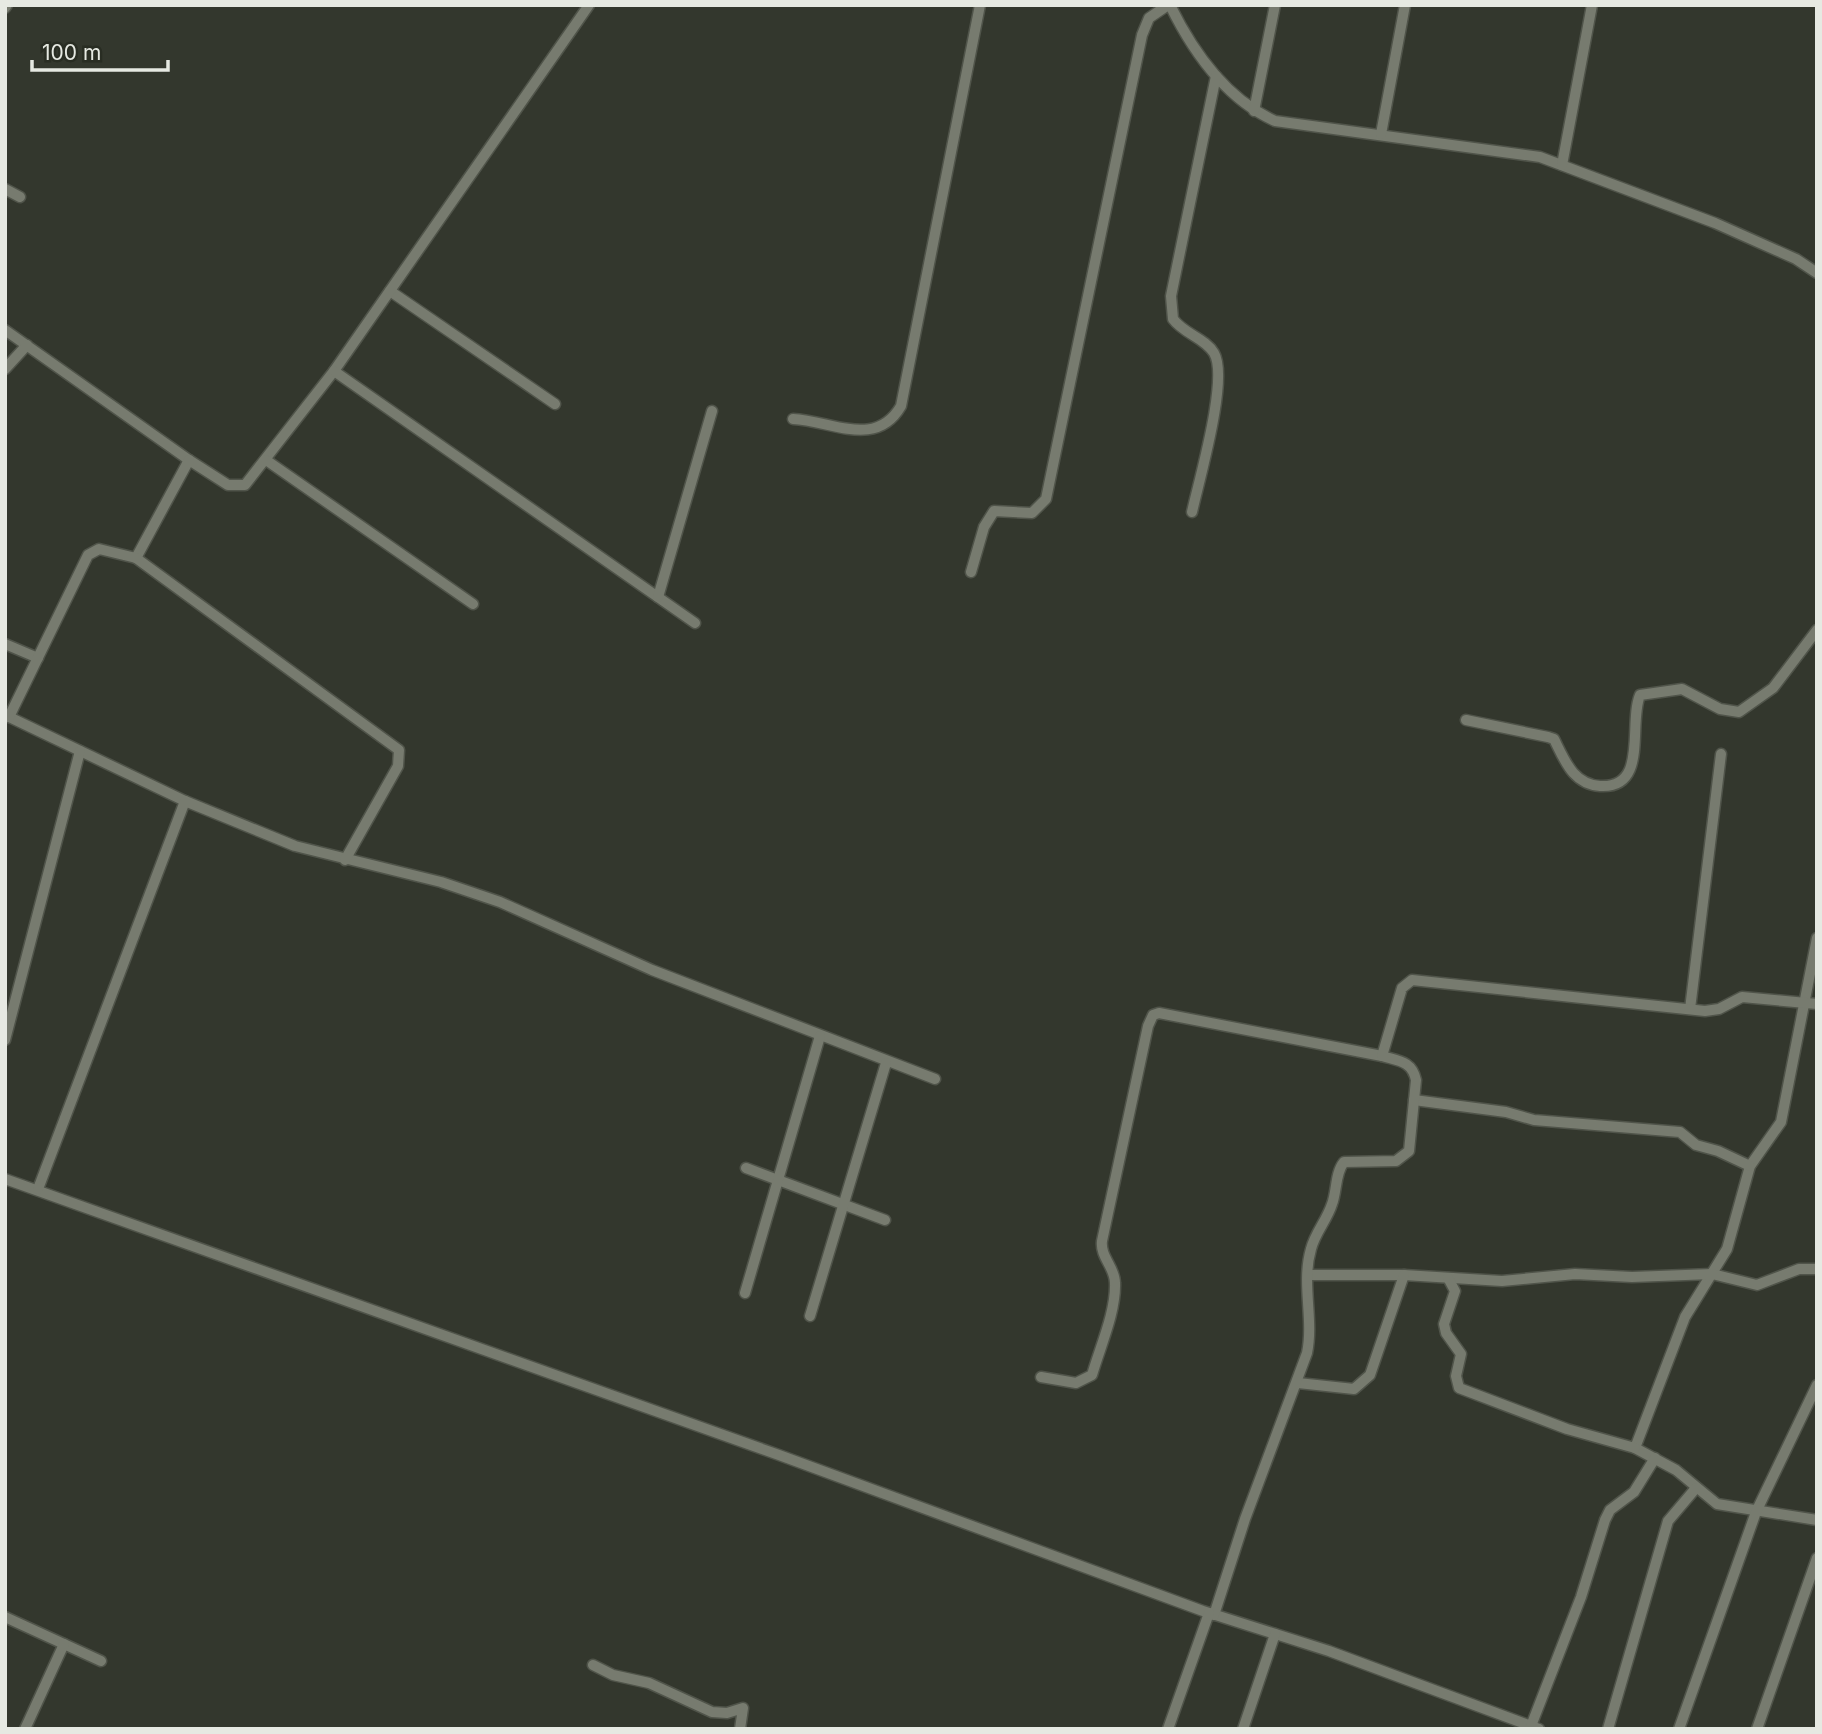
<svg xmlns="http://www.w3.org/2000/svg" width="1822" height="1734" font-family="Inter,sans-serif">
<style>
.lines{fill:none;stroke-linecap:round;stroke-linejoin:round}
.street-casing{stroke:#50544a;stroke-width:13}
.street{stroke:#777b6f;stroke-width:10}
</style>
<rect width="100%" height="100%" fill="#33372d"/>
<g class="lines">
<g class="street-casing">
<g id="street">
<path d="M1170,5C1193,52 1226,99 1275,121L1540,157L1715,223L1796,259L1817,273"/>
<polyline points="5,8 7,5"/>
<polyline points="1254,111 1275,5"/>
<polyline points="1381,134 1405,5"/>
<polyline points="1562,165 1592,5"/>
<polyline points="5,189 20,197"/>
<polyline points="390,291 555,404"/>
<polyline points="5,330 189,460 228,485 245,485 334,371 589,5"/>
<polyline points="5,369 27,345"/>
<polyline points="334,371 695,623"/>
<path d="M793,419C833,421 876,449 901,406L980,5"/>
<polyline points="266,460 473,604"/>
<path d="M1192,512C1199,480 1229,378 1214,353C1205,338 1184,334 1173,319L1171,296L1216,76"/>
<polyline points="136,558 189,460"/>
<polyline points="971,572 984,527 994,511 1032,513 1046,499 1142,35 1149,18 1168,5"/>
<polyline points="658,597 712,411"/>
<polyline points="5,644 38,658"/>
<polyline points="5,715 185,801 295,846 441,882 500,902 652,970 935,1079"/>
<polyline points="9,717 88,555 99,549 136,558 399,750 398,766 345,860"/>
<path d="M1466,720L1548,737L1554,739C1565,761 1573,784 1600,786C1649,789 1628,724 1640,695L1682,689L1720,709L1739,712L1773,688L1817,630"/>
<polyline points="1817,938 1781,1122 1750,1166 1727,1249 1685,1317 1635,1448 1676,1470 1717,1504 1817,1520"/>
<polyline points="1690,1009 1721,754"/>
<polyline points="5,1040 80,751"/>
<polyline points="1414,1100 1506,1112 1534,1120 1680,1132 1696,1145 1718,1151 1750,1166"/>
<polyline points="746,1168 885,1220"/>
<polyline points="5,1179 779,1455 1203,1611 1329,1651 1539,1729"/>
<polyline points="38,1189 185,801"/>
<polyline points="1308,1275 1404,1275 1502,1281 1575,1274 1632,1277 1712,1274 1757,1285 1799,1269 1817,1269"/>
<polyline points="1448,1278 1455,1291 1444,1324 1446,1333 1461,1354 1456,1376 1459,1388 1567,1429 1635,1448"/>
<polyline points="745,1293 820,1036"/>
<polyline points="810,1316 886,1063"/>
<path d="M1041,1377L1076,1383L1092,1375C1100,1347 1116,1312 1115,1283C1115,1267 1100,1257 1102,1241L1148,1026L1153,1015L1159,1013L1382,1056"/>
<polyline points="1298,1383 1354,1389 1370,1375 1404,1275"/>
<path d="M1214,1615L1245,1519L1307,1353C1314,1319 1301,1283 1311,1249C1315,1233 1327,1220 1332,1204C1337,1191 1335,1173 1344,1162L1396,1161L1409,1151L1416,1080C1412,1061 1399,1061 1382,1056L1402,988L1412,980L1705,1011L1719,1009L1742,997L1817,1004"/>
<polyline points="5,1617 101,1661"/>
<polyline points="593,1665 613,1675 649,1683 712,1712 727,1713 743,1708 740,1729"/>
<polyline points="1531,1726 1581,1597 1605,1520 1610,1510 1634,1492 1655,1458"/>
<polyline points="25,1729 64,1644"/>
<polyline points="1168,1729 1209,1613"/>
<polyline points="1243,1729 1275,1634"/>
<polyline points="1608,1729 1668,1521 1696,1488"/>
<polyline points="1679,1729 1756,1512 1817,1385"/>
<polyline points="1757,1729 1817,1558"/>
</g>
</g>
<use href="#street" class="street"/>
</g>
<rect width="1822" height="1734" fill="none" stroke="#e6e9e2" stroke-width="14"/>
<path d="M32 60v10h136v-10" fill="none" stroke="#e6e9e2" stroke-width="3.5"/>
<text x="42" y="60" font-size="21" fill="#e6e9e2" stroke="#292d23" stroke-width="5" paint-order="stroke">100 m</text>
</svg>
